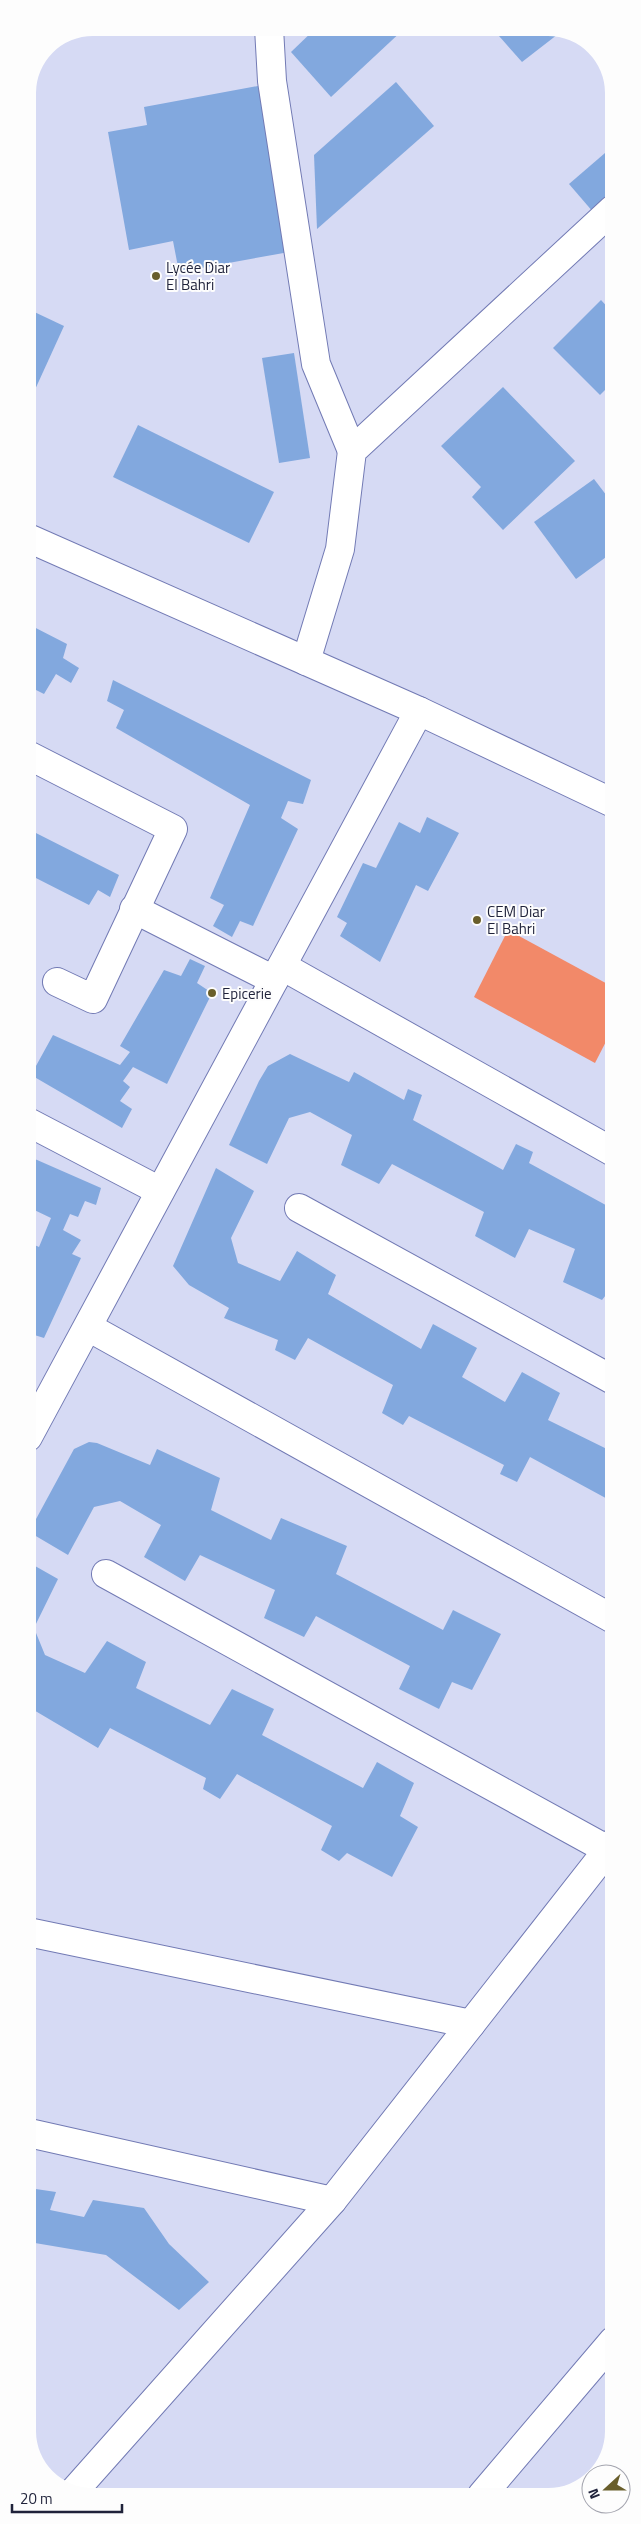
<svg xmlns="http://www.w3.org/2000/svg" width="641" height="2524" font-family="'Titillium Web',sans-serif">
<style>
.green{fill:#f28969}
.building{fill:#82a8de}
.lines{fill:none;stroke-linecap:round;stroke-linejoin:round}
.minor-casing{stroke:#727ab4;stroke-width:30}
.minor{stroke:#fff;stroke-width:28}
.poi-dot{fill:#695e2b;stroke:#fdfdfd;stroke-width:2}
.labels{text-anchor:middle;dominant-baseline:central;stroke-width:4;stroke-linejoin:round;paint-order:stroke}
.poi-label{font-size:15px;fill:#1f223a;stroke:#fdfdfd;text-anchor:start}
</style>
<rect width="100%" height="100%" fill="#d6daf4"/>
<polygon class="green" points="508,930 613,987 613,1028 595,1063 474,997"/>
<g class="building">
<polygon points="316,28 405,28 331,97 291,52"/>
<polygon points="492,28 556,28 562,31 522,62"/>
<polygon points="396,82 434,126 317,229 314,155"/>
<polygon points="258,86 289,252 179,272 173,241 129,250 108,132 147,125 144,107"/>
<polygon points="612,147 612,222 606,227 569,184"/>
<polygon points="601,300 612,312 612,383 600,395 553,348"/>
<polygon points="28,309 64,326 28,405"/>
<polygon points="294,353 310,458 279,463 262,358"/>
<polygon points="503,387 575,461 503,530 472,497 481,487 441,446"/>
<polygon points="138,425 274,492 249,543 113,477"/>
<polygon points="594,479 613,504 613,552 576,579 534,522"/>
<polygon points="28,624 67,644 63,658 79,668 71,683 56,674 44,694 28,686"/>
<polygon points="113,680 311,780 303,804 288,801 281,818 298,829 253,926 240,921 232,937 213,926 224,905 210,898 250,805 116,728 124,710 107,701"/>
<polygon points="427,817 459,833 428,891 416,885 380,962 340,936 347,923 337,917 363,863 376,868 399,822 420,833"/>
<polygon points="28,829 119,875 110,897 98,890 89,905 28,874"/>
<polygon points="190,959 205,966 197,983 212,993 167,1084 133,1067 123,1081 130,1087 120,1101 132,1109 122,1128 31,1075 53,1035 120,1065 130,1052 120,1046 164,970 181,976"/>
<polygon points="290,1054 349,1082 354,1072 404,1100 408,1089 422,1095 413,1120 503,1170 516,1144 533,1152 529,1163 613,1209 613,1286 602,1300 563,1282 575,1249 529,1229 515,1258 475,1236 484,1212 392,1164 379,1184 341,1165 352,1135 310,1112 289,1118 267,1164 229,1145 259,1081 268,1066"/>
<polygon points="28,1156 101,1188 96,1205 85,1201 78,1217 70,1214 63,1230 81,1240 72,1254 81,1258 44,1338 28,1333 28,1242 39,1247 51,1218 28,1207"/>
<polygon points="216,1168 254,1191 231,1238 238,1263 280,1281 297,1251 336,1275 328,1294 421,1349 433,1324 477,1348 462,1377 505,1402 522,1372 560,1393 548,1420 613,1452 613,1502 530,1457 517,1482 500,1474 504,1465 409,1416 403,1425 382,1413 393,1385 308,1338 295,1360 275,1350 278,1340 224,1318 229,1308 189,1285 173,1266"/>
<polygon points="89,1442 97,1443 150,1465 157,1449 220,1478 211,1510 271,1540 281,1518 347,1546 336,1574 443,1630 453,1610 501,1634 472,1690 452,1682 439,1709 399,1689 410,1666 316,1616 304,1637 264,1618 275,1590 200,1555 185,1581 144,1557 161,1525 120,1501 94,1507 68,1555 29,1532 74,1449"/>
<polygon points="28,1562 58,1579 34,1628 45,1655 85,1673 107,1641 146,1662 136,1688 210,1725 232,1689 274,1709 262,1735 363,1788 377,1762 414,1783 400,1816 418,1827 392,1877 347,1853 339,1861 321,1850 332,1826 237,1774 220,1799 203,1789 206,1778 110,1728 98,1748 32,1709 36,1701 28,1697"/>
<polygon points="29,2188 56,2192 50,2210 84,2217 93,2200 144,2208 169,2244 209,2282 179,2310 106,2255 29,2242"/>
</g>
<g class="lines">
<g class="minor-casing">
<g id="minor">
<polyline points="269,28 272,81 316,364 352,451"/>
<polyline points="28,538 419,711 613,803"/>
<polyline points="306,661 340,549 352,451 612,210"/>
<polyline points="28,755 173,829 93,999 57,982"/>
<polyline points="134,909 274,980"/>
<polyline points="282,966 613,1152"/>
<polyline points="28,1122 160,1191"/>
<polyline points="299,1208 613,1380"/>
<polyline points="88,1327 613,1619"/>
<polyline points="28,1437 419,711"/>
<polyline points="106,1574 608,1850"/>
<polyline points="28,1932 471,2024 332,2201 75,2490"/>
<polyline points="471,2024 613,1843"/>
<polyline points="29,2133 332,2201"/>
<polyline points="482,2495 613,2341"/>
</g>
</g>
<use href="#minor" class="minor"/>
</g>
<g class="poi-dot">
<circle cx="156" cy="276" r="5"/>
<circle cx="477" cy="920" r="5"/>
<circle cx="212" cy="993" r="5"/>
</g>
<g class="labels">
<g class="poi-label">
<text x="166" y="267">Lycée Diar<tspan x="166" dy="17">El Bahri</tspan></text>
<text x="487" y="911">CEM Diar<tspan x="487" dy="17">El Bahri</tspan></text>
<text x="222" y="993">Epicerie</text>
</g>
</g>
<path d="M0 0H641V2524H0ZM93 36H548A57 57 0 0 1 605 93V2431A57 57 0 0 1 548 2488H93A57 57 0 0 1 36 2431V93A57 57 0 0 1 93 36Z" fill="#fdfdfd" fill-rule="evenodd"/>
<g transform="translate(606 2489) rotate(249)"><circle r="24" fill="#fdfdfd" stroke="#a4a5af"/>
<path d="M0-4L9 19L0 12L-9 19Z" fill="#695e2b"/>
<text y="-8" font-size="14" font-weight="bold" text-anchor="middle" fill="#1f223a">N</text>
</g>
<path d="M12 2504v8h110v-8" fill="none" stroke="#1f223a" stroke-width="2.5"/>
<text x="20" y="2504" font-size="15" fill="#1f223a" stroke="#fdfdfd" stroke-width="4" paint-order="stroke">20 m</text>
</svg>
